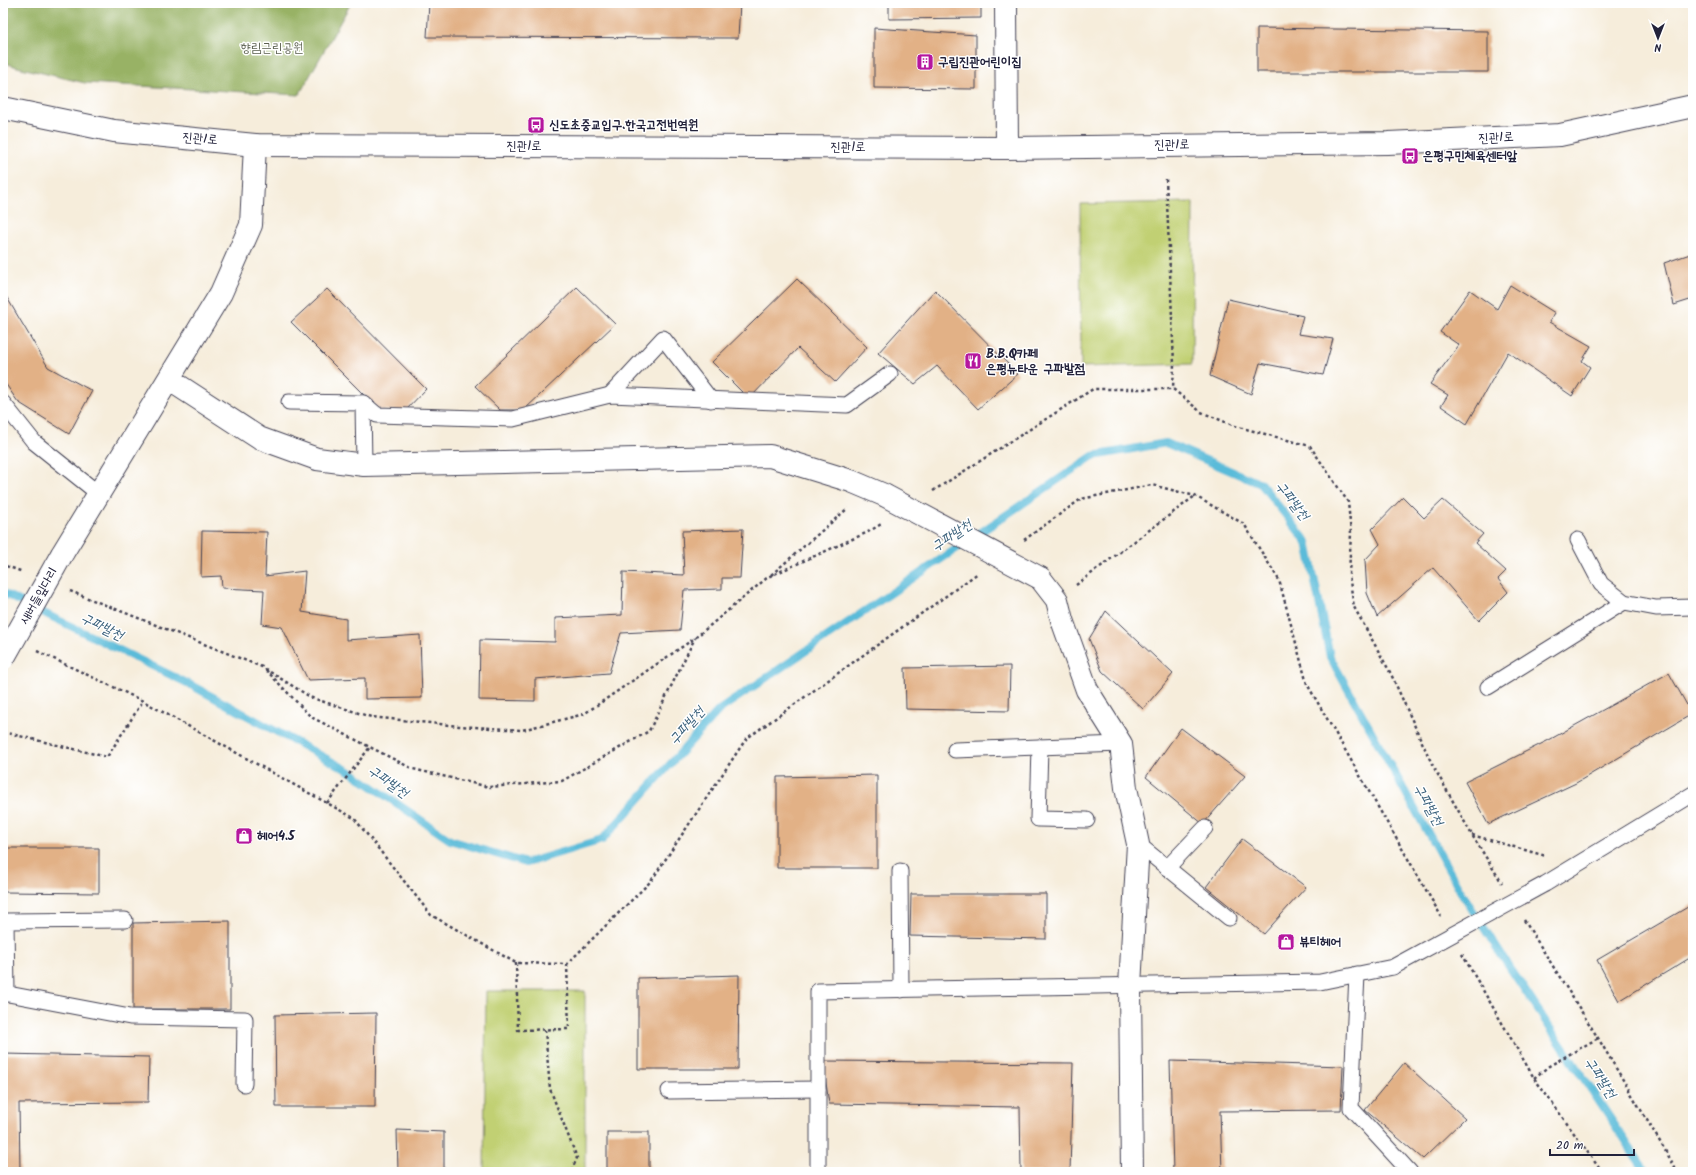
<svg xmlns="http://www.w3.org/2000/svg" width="1696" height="1175" font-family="Kalam,'Poor Story',sans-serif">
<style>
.green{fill:#c1d073;stroke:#727957}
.forest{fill:#98b265;stroke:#5d6a50}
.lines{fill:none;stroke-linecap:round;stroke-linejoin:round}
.stream{stroke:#5abbd9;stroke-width:8}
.building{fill:#e2b186}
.lane-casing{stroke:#424053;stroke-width:17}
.street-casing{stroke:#424053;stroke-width:24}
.secondary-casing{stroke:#424053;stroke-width:24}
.path{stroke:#424053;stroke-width:2.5;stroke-dasharray:3 3;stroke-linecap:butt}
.lane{stroke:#fff;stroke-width:15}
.street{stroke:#fff;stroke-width:22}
.secondary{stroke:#fff;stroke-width:22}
.lane-bridge-casing{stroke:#424053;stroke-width:17;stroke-linecap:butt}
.street-bridge-casing{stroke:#424053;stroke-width:24;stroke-linecap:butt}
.lane-bridge{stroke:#fff;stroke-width:15}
.street-bridge{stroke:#fff;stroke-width:22}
.labels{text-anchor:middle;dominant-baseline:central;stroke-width:3;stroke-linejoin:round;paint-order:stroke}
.park-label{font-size:13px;fill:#5a5f4f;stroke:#fff}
.poi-label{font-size:13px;font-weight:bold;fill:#22223b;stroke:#fff;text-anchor:start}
.street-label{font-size:13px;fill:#22223b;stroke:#fff}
.water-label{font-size:14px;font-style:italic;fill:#385f7a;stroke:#fff}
</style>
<rect width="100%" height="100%" fill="#fff"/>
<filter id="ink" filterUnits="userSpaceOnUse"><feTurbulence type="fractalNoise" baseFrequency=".025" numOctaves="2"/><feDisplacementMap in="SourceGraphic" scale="8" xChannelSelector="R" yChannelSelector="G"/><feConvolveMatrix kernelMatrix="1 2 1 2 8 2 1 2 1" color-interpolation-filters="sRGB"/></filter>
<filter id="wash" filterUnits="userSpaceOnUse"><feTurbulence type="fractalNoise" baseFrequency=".012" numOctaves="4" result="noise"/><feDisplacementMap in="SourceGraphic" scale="16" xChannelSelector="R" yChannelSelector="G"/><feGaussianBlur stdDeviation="0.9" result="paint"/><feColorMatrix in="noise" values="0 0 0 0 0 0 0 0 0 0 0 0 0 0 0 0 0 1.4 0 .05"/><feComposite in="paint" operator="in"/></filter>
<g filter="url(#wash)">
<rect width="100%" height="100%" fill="#f6eddb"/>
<g class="green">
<polygon points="1193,202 1192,364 1081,367 1080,204"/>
<polygon points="486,991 585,991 585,1172 484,1172"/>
</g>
<polygon class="forest" points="3,3 351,3 299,95 85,83 17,67 3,62"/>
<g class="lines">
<polyline class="stream" points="3,593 189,684 351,772 450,840 526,863 602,840 719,710 1093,456 1166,443 1261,484 1307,542 1330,657 1461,892 1500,953 1646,1172"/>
</g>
<g id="blocks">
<g class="building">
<polygon points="429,3 740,3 738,38 427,37"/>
<polygon points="889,3 981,3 981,18 889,19"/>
<polygon points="874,28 976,35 976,89 874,88"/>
<polygon points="1257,28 1488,31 1488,72 1257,72"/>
<polygon points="1693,253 1693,299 1674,305 1664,263"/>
<polygon points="797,279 867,347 835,382 798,348 749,399 712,362"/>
<polygon points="1510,285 1555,313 1549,322 1591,346 1582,361 1590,367 1572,396 1508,352 1467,424 1441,406 1448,395 1430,384 1459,345 1440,332 1470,290 1497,309"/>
<polygon points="577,287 615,324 524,410 500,410 475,386"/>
<polygon points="327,289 426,389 405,411 379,410 291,322"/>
<polygon points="935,290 1018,374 978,409 937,366 915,384 878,353"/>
<polygon points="3,291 48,367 92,391 69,434 18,402 3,380"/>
<polygon points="1228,299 1303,316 1298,334 1333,339 1323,375 1260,363 1251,394 1210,376"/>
<polygon points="1403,497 1424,518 1443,500 1483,534 1475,543 1506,571 1498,579 1508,592 1479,621 1433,568 1377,617 1367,593 1365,560 1380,544 1372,529"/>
<polygon points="743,529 740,578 722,578 722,589 684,590 680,630 621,633 609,673 535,679 535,701 479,700 480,640 555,642 555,618 622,615 623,572 684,575 682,531"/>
<polygon points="202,531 267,532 265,576 305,571 302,612 346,619 346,640 420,635 422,698 365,699 365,678 308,680 282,627 262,624 264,590 222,588 221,576 201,577"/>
<polygon points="1106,611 1173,674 1143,709 1102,671 1089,639"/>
<polygon points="1010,666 1009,711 906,709 905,668"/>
<polygon points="1669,673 1692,714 1576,783 1488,824 1465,782 1549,740"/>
<polygon points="1181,728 1245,776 1203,824 1146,777"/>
<polygon points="877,775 877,868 777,868 777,777"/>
<polygon points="1242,839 1306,887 1264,934 1206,887"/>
<polygon points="3,848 99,848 99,893 3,892"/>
<polygon points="911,894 1046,894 1046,939 910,936"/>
<polygon points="1693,904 1693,956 1619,1001 1597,960"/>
<polygon points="230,921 230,1009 133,1009 133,923"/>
<polygon points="739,975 738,1069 638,1069 638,978"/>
<polygon points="376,1013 375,1107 276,1107 275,1015"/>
<polygon points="3,1054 149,1057 148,1102 19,1103 20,1172 3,1172"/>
<polygon points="823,1061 1073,1063 1070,1172 1021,1172 1020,1107 829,1104"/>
<polygon points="1170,1061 1343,1066 1341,1110 1220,1111 1222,1172 1173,1172"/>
<polygon points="1404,1063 1465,1118 1423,1159 1365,1110"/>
<polygon points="397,1130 444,1132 444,1172 398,1172"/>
<rect x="607" y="1132" width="42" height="40"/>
</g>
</g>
</g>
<g filter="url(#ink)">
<use href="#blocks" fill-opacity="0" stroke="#424053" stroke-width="1"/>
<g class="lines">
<g class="lane-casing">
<g id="lane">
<polyline points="610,395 663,338 711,400"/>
<polyline points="289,402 363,403 377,415 513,419 610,395 847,405 890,374"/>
<polyline points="3,403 34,442 99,494"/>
<polyline points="363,403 364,465"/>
<polyline points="1578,540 1601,584 1624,602 1656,608 1693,607"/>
<polyline points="1488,687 1624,602"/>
<polyline points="1040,747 1038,819 1087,820"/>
<polyline points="955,750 1121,744"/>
<polyline points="1138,844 1229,918"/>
<polyline points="1167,868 1205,828"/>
<polyline points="900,871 901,990"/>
<polyline points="1545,884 1693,794"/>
<polyline points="1357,974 1351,1108 1410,1172"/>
<polyline points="3,993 130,1017 245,1019 244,1084"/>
<polyline points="7,994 6,921 125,920"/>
<polyline points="669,1091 818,1089"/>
<polyline points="818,1172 818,991 1320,982 1393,967"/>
</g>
</g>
<g class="street-casing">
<g id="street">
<polyline points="1006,3 1007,148"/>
<polyline points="170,380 259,438 317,459 364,465 770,456 851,481 884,495"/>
<polyline points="62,554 221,293 251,225 255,145"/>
<polyline points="1040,578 1057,600 1062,620 1087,690 1121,744 1126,788 1138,844 1130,986 1132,1172"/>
</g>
</g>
<g class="secondary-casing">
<polyline id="secondary" points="3,108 114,131 255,145 1007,148 1388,143 1560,135 1693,106"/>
</g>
<g class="path">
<polyline points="1166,179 1174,364 1173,389"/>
<polyline points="933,491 1093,389 1173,389 1201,412 1235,426 1310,446 1348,502 1351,533 1349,575 1354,607 1391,674 1432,764 1472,835 1502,883"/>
<polyline points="1024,540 1081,499 1152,485 1195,496 1244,524 1279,580 1307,684 1441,916"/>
<polyline points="3,561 6,566 23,572"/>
<polyline points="771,575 848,508"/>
<polyline points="1076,585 1195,496"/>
<polyline points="70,591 262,667 312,698 371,717 459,726 522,730 584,714 695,638 768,577 868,532 883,523"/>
<polyline points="37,651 143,701 354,818 431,915 516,963 567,964 651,881 746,739 978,573"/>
<polyline points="266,670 311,717 413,769 489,787 562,781 649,731 695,638"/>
<polyline points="3,732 107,757 143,701"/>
<polyline points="327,803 370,747"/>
<polyline points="1472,835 1546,856"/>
<polyline points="1524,920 1598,1038 1678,1172"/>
<polyline points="1462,954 1534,1078 1602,1172"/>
<polyline points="516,963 518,1030 569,1029 567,964"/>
<polyline points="545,1030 550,1089 577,1158 571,1172"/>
<polyline points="1534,1078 1549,1066 1598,1038"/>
</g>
<use href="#lane" class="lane"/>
<use href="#street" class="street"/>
<use href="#secondary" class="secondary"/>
<g class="lane-bridge-casing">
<polyline id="lane-bridge" points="1393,967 1545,884"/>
</g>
<g class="street-bridge-casing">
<g id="street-bridge">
<polyline points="884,495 1040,578"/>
<polyline points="3,659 62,554"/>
</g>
</g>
<use href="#lane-bridge" class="lane-bridge"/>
<use href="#street-bridge" class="street-bridge"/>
</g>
</g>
<defs>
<g id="building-square" transform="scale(0.9)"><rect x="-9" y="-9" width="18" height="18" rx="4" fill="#b5179e" stroke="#fff"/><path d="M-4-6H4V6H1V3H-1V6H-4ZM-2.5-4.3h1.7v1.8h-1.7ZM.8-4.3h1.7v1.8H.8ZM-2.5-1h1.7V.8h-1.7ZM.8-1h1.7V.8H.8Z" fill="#fff"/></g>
<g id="bus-square" transform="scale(0.9)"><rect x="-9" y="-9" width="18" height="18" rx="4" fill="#b5179e" stroke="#fff"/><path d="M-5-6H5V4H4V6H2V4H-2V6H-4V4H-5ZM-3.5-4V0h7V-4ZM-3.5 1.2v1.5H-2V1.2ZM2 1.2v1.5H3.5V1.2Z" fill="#fff"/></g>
<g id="restaurant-square" transform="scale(0.9)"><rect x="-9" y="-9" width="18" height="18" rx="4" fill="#b5179e" stroke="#fff"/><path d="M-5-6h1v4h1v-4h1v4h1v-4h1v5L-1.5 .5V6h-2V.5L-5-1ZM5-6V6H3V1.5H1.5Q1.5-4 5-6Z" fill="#fff"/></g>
<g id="shop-square" transform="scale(0.9)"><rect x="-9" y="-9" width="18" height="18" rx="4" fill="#b5179e" stroke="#fff"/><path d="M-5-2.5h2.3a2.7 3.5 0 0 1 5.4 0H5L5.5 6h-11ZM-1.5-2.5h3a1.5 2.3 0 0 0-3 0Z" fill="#fff"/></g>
</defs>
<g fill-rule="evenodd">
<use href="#building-square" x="925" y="62"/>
<use href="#bus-square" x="536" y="125"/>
<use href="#bus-square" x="1410" y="156"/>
<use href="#restaurant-square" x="973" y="361"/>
<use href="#shop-square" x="244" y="836"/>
<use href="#shop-square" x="1286" y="942"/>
</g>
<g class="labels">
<g class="park-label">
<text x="272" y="48">향림근린공원</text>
</g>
<g class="poi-label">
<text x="938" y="62">구립진관어린이집</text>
<text x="549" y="125">신도초중교입구.한국고전번역원</text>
<text x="1423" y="156">은평구민체육센터앞</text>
<text x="986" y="354">B.B.Q카페<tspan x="986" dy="15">은평뉴타운 구파발점</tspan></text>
<text x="257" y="836">헤어4.5</text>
<text x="1299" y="942">뷰티헤어</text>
</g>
<g class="street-label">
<text transform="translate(1496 138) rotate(-3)">진관1로</text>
<text transform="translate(200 139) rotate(5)">진관1로</text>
<text transform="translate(1172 145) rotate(-1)">진관1로</text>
<text x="524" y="146">진관1로</text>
<text x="848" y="147">진관1로</text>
<text transform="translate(39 596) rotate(-60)">새버들잎다리</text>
</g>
<g class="water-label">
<text transform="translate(1292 501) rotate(52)">구파발천</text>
<text transform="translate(952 536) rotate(-34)">구파발천</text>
<text transform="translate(102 627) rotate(26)">구파발천</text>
<text transform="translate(687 726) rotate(-48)">구파발천</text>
<text transform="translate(388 782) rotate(35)">구파발천</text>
<text transform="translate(1428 805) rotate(61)">구파발천</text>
<text transform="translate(1600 1078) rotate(57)">구파발천</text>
</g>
</g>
<rect width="1696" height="1175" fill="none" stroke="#fff" stroke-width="16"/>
<g transform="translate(1658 38) rotate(180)" stroke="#ffffff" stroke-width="3" paint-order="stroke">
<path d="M0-3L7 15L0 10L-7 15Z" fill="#22223b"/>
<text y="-6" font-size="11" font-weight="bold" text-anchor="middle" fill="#22223b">N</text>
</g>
<path d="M1550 1149v6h84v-6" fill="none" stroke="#22223b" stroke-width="2"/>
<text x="1556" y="1149" font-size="12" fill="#22223b" stroke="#ffffff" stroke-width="3" paint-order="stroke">20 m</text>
</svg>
